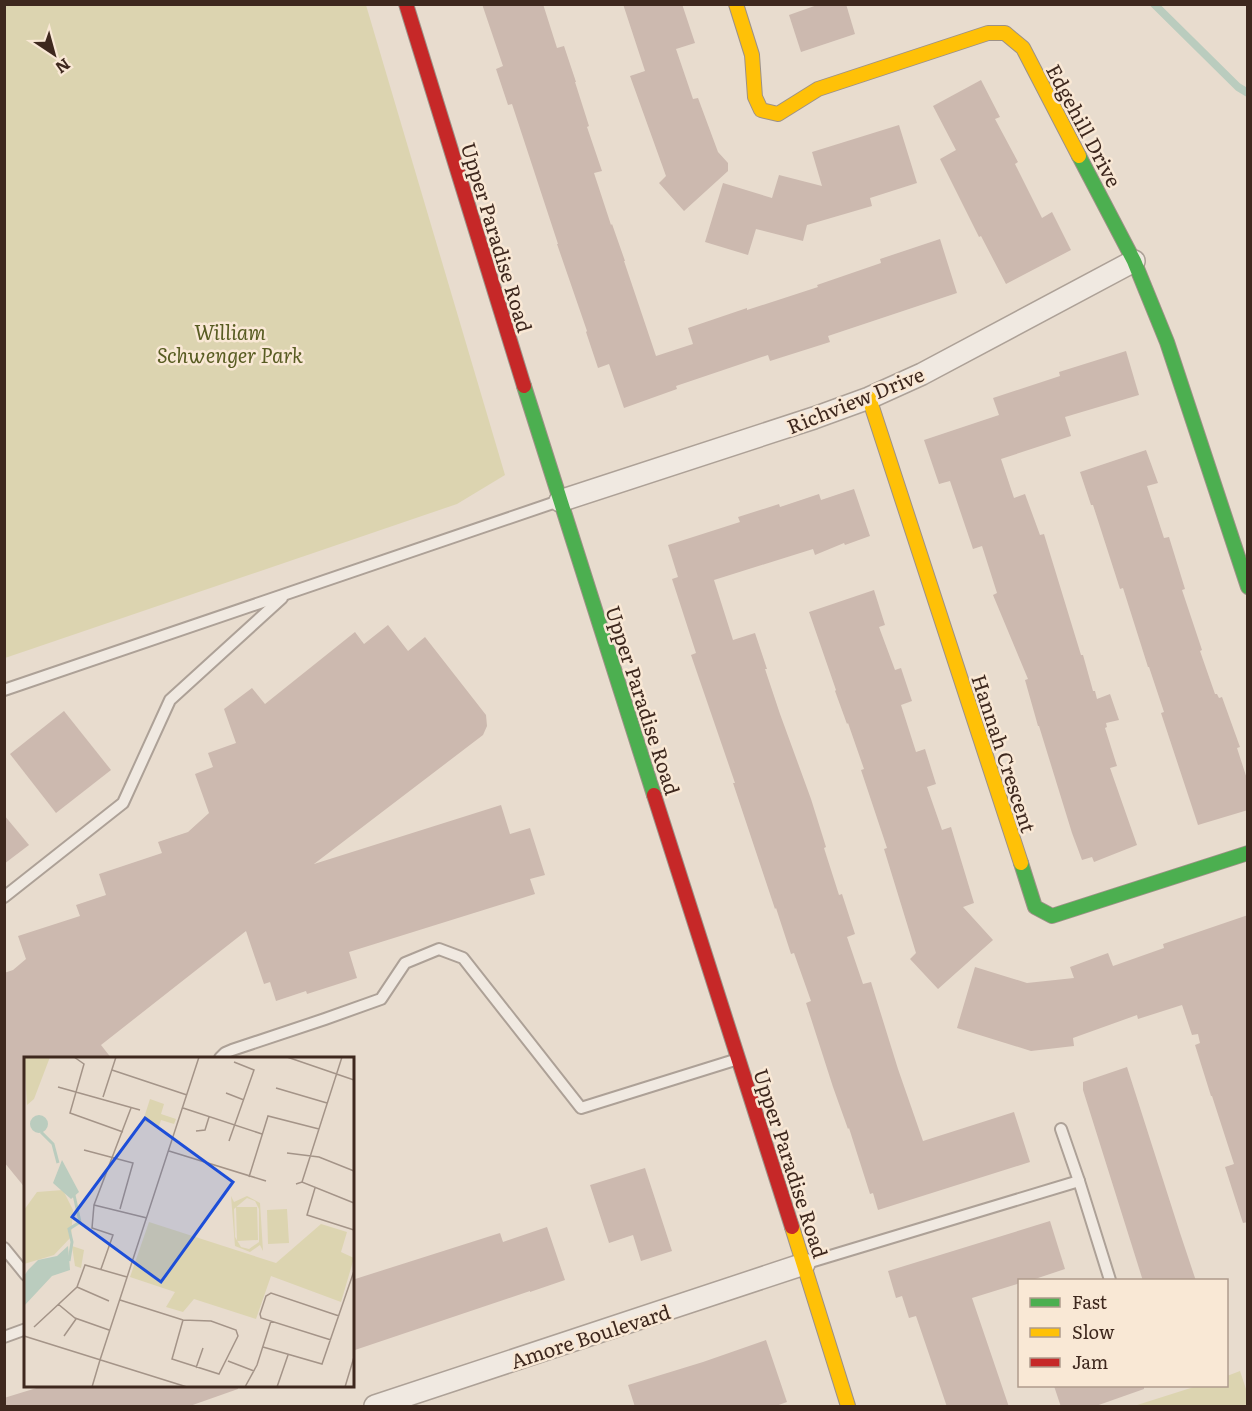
<svg xmlns="http://www.w3.org/2000/svg" width="1252" height="1411" font-family="Literata,serif">
<style>
.green{fill:#dcd4b0}
.lines{fill:none;stroke-linecap:round;stroke-linejoin:round}
.stream{stroke:#baccbe;stroke-width:8}
.building{fill:#ccb9af}
.lane-casing{stroke:#ada197;stroke-width:14}
.street-casing{stroke:#ada197;stroke-width:24}
.fast-casing{stroke:#9d9187;stroke-width:16}
.slow-casing{stroke:#9d9187;stroke-width:16}
.jam-casing{stroke:#9d9187;stroke-width:16}
.lane{stroke:#f0e9e1;stroke-width:10}
.street{stroke:#f0e9e1;stroke-width:21}
.fast{stroke:#4caf50;stroke-width:14}
.slow{stroke:#ffc107;stroke-width:14}
.jam{stroke:#c62828;stroke-width:14}
.labels{text-anchor:middle;dominant-baseline:central;stroke-width:5;stroke-linejoin:round;paint-order:stroke}
.street-label{font-size:20px;fill:#3e281e;stroke:#f9e8d5}
.park-label{font-size:20px;font-style:italic;fill:#585c22;stroke:#f9e8d5}
.inset-river{fill:none;stroke:#baccbe;stroke-width:3}
.inset-road{fill:none;stroke:#a49488;stroke-width:1.5}
.view{fill:#1d4ed8;fill-opacity:0.15;stroke:#1d4ed8;stroke-width:3}
.inset-edge{fill:none;stroke:#3e281e;stroke-width:3}
</style>
<rect width="100%" height="100%" fill="#e8dcce"/>
<g class="green">
<polygon points="4,5 366,5 505,475 457,504 5,658"/>
<polygon points="1240,1371 1247,1392 1247,1406 1134,1406 1197,1386 1226,1386 1227,1376"/>
</g>
<g class="lines">
<polyline class="stream" points="1154,4 1238,87 1248,93"/>
</g>
<g class="building">
<polygon points="482,4 543,4 557,48 564,46 576,82 575,82 589,126 587,127 602,171 594,173 611,225 612,224 625,261 624,261 656,356 693,344 688,328 747,308 747,310 818,287 817,285 881,263 880,259 940,239 957,293 828,336 830,342 770,361 768,355 676,386 677,389 624,408 609,364 598,368 586,332 587,331 557,244 558,244 512,104 508,105 496,69 503,66"/>
<polygon points="623,4 682,4 695,43 676,49 693,99 698,98 718,152 728,163 728,171 684,211 659,183 666,176 630,76 645,71"/>
<polygon points="820,4 846,4 855,34 801,52 789,15"/>
<polygon points="981,80 1000,117 995,119 1018,162 1015,164 1042,218 1052,212 1071,250 1006,284 981,236 979,237 940,159 956,150 933,106"/>
<polygon points="899,125 917,183 870,198 872,206 807,225 803,241 756,229 748,255 705,242 723,183 772,198 779,175 822,186 812,152"/>
<polygon points="1126,351 1139,395 1065,417 1071,436 1001,459 1014,498 1025,494 1040,535 1044,534 1081,655 1083,655 1093,691 1095,691 1097,699 1110,694 1119,720 1106,723 1107,727 1105,728 1117,766 1110,768 1137,845 1094,862 1092,857 1082,860 1072,833 1039,726 1038,726 1025,680 1028,679 993,595 997,593 982,546 973,549 950,481 939,484 924,440 999,415 993,398 1060,376 1059,372"/>
<polygon points="1146,450 1158,483 1147,486 1164,538 1169,537 1185,589 1182,590 1202,650 1200,651 1215,694 1217,694 1219,698 1222,697 1240,747 1237,748 1248,782 1248,810 1198,825 1161,713 1164,712 1149,667 1148,667 1123,588 1120,589 1093,505 1091,505 1080,472"/>
<polygon points="854,489 870,536 845,545 844,543 815,555 813,549 714,580 733,640 755,633 767,669 765,669 780,714 811,799 826,847 824,848 839,895 842,894 855,934 847,937 863,984 871,982 898,1069 923,1141 1014,1112 1030,1162 878,1210 873,1193 870,1194 849,1128 848,1129 833,1087 806,1003 811,1001 794,953 791,954 776,908 775,909 733,783 735,783 691,655 696,653 672,579 678,577 668,545 740,522 738,517 779,504 780,507 819,494 821,500"/>
<polygon points="874,590 885,625 879,627 895,670 901,668 912,701 901,705 916,752 925,749 936,784 927,787 942,830 951,827 974,903 963,907 993,940 938,989 910,959 916,953 884,849 887,848 861,770 864,769 848,723 847,724 835,691 836,690 809,612"/>
<polygon points="388,625 408,651 425,637 486,715 487,726 483,735 314,864 501,805 510,834 530,828 545,875 530,879 535,894 349,952 357,978 307,994 306,991 276,1001 270,982 264,984 246,931 101,1045 112,1059 26,1059 26,1189 4,1162 4,973 13,970 26,959 18,936 80,916 76,905 106,895 99,874 162,853 158,842 188,832 209,813 195,774 213,767 208,753 236,743 224,709 252,688 265,704 355,632 364,644"/>
<polygon points="64,711 111,770 56,813 10,754"/>
<polygon points="4,815 29,845 4,864"/>
<polygon points="1248,915 1248,1222 1243,1223 1225,1167 1234,1164 1212,1096 1211,1096 1195,1045 1200,1043 1198,1034 1192,1035 1182,1005 1138,1019 1137,1015 1073,1038 1074,1046 1031,1051 957,1028 975,967 1027,983 1074,978 1070,967 1108,953 1113,966 1164,948 1163,944"/>
<polygon points="1127,1067 1180,1233 1196,1281 1143,1281 1083,1090 1083,1082"/>
<polygon points="645,1168 672,1251 641,1261 633,1235 609,1243 590,1185"/>
<polygon points="1050,1221 1065,1269 1029,1281 1020,1281 1020,1283 972,1298 1009,1407 947,1407 916,1316 909,1318 902,1296 896,1298 888,1271"/>
<polygon points="547,1227 565,1280 530,1292 530,1291 352,1351 352,1280 500,1233 503,1242"/>
<polygon points="766,1340 787,1402 773,1407 635,1407 628,1385 703,1362"/>
<polygon points="43,1386 238,1386 238,1389 187,1407 4,1407 4,1398"/>
<polygon points="1054,1386 1144,1386 1144,1389 1093,1407 1061,1407"/>
</g>
<g class="lines">
<g class="lane-casing">
<g id="lane">
<polyline points="4,690 559,501"/>
<polyline points="4,897 123,803 170,700 282,598"/>
<polyline points="220,1058 225,1053 232,1050 325,1019 381,999 405,963 439,949 463,958 581,1108 738,1059"/>
<polyline points="1061,1129 1079,1181 1110,1280"/>
<polyline points="4,1248 26,1275"/>
<polyline points="807,1263 1079,1181"/>
<polyline points="4,1337 26,1329"/>
</g>
</g>
<g class="street-casing">
<g id="street">
<polyline points="560,501 814,418 869,398 922,374 1134,261"/>
<polyline points="375,1406 804,1264"/>
</g>
</g>
<g class="fast-casing">
<g id="fast">
<polyline points="1079,156 1134,261 1167,342 1248,587"/>
<polyline points="524,386 654,795"/>
<polyline points="1021,863 1035,907 1052,916 1248,853"/>
</g>
</g>
<g class="slow-casing">
<g id="slow">
<polyline points="736,4 752,55 755,97 761,110 778,114 818,89 988,33 1005,33 1023,48 1079,156"/>
<polyline points="869,398 1021,863"/>
<polyline points="792,1227 848,1406"/>
</g>
</g>
<g class="jam-casing">
<g id="jam">
<polyline points="406,4 524,386"/>
<polyline points="654,795 792,1227"/>
</g>
</g>
<use href="#lane" class="lane"/>
<use href="#street" class="street"/>
<use href="#fast" class="fast"/>
<use href="#slow" class="slow"/>
<use href="#jam" class="jam"/>
</g>
<g class="labels">
<g class="street-label">
<text transform="translate(1085 125) rotate(62)">Edgehill Drive</text>
<text transform="translate(498 237) rotate(73)">Upper Paradise Road</text>
<text transform="translate(855 399) rotate(-22)">Richview Drive</text>
<text transform="translate(644 700) rotate(72)">Upper Paradise Road</text>
<text transform="translate(1005 753) rotate(72)">Hannah Crescent</text>
<text transform="translate(792 1163) rotate(72)">Upper Paradise Road</text>
<text transform="translate(590 1335) rotate(-18)">Amore Boulevard</text>
</g>
<g class="park-label">
<text x="230" y="331">William<tspan x="230" dy="23">Schwenger Park</tspan></text>
</g>
</g>
<g transform="translate(24 1057)">
<rect width="330" height="330" fill="#e8dcce"/>
<path d="M0,0H26L10,42L3,48ZM126,42L140,47L137,57L152,62L150,67L137,63L135,69L119,64ZM39,133L49,153L47,180L30,198L0,207V153L13,135ZM207,139L210,145L223,139L236,146L239,194L236,188L226,195L211,189ZM223,141L231,144L235,152V185L225,192L217,190L211,180L210,152ZM212,150H233L234,183L213,184ZM263,152L265,186L244,187L243,153ZM125,165L252,206L297,167L323,175L317,195L330,201L317,245L247,219L232,262L170,242L159,255L142,250L151,235L106,220ZM48,189L60,193L57,211L51,209Z" fill="#dcd4b0" fill-rule="evenodd"/>
<path d="M6 67a9 9 0 1 1 18 0a9 9 0 1 1-18 0ZM38,103L55,135L47,142L29,126ZM44,189L46,213L28,219L0,249V219L4,213L14,203L33,199Z" fill="#baccbe"/>
<path class="inset-river" d="M17,75L29,87L34,106M45,204L48,185L45,172L56,165L50,138"/>
<path class="inset-road" d="M50,0L60,7L46,56L99,75M263,0L330,23M88,13L163,38M34,30L116,53M252,31L303,46M202,36L220,43M79,40L92,0M159,51L238,77M172,74L181,73L185,60M205,84L230,13L210,5M60,93L109,106L96,152M145,94L242,124M263,96L295,100L330,114M225,120L244,59L295,72M278,125L318,0M272,127L278,125L330,146M291,131L283,158L330,173M70,148L123,161M77,212L89,178L68,171L70,148L107,51M53,230L85,244M96,243L159,263L187,264L212,273L214,279L195,317L148,302L159,263M34,247L51,261L85,273M10,270L53,230L61,208L103,220M0,279L163,330M40,279L52,262M307,283L237,261L236,257L242,239L247,236L315,259M239,290L298,307L330,214M76,303L175,0M204,304L230,314M172,311L179,291M68,330L76,303M221,330L233,308L247,264M253,330L264,298M321,330L330,300"/>
<path class="view" d="M121,61L209,125L137,225L48,160Z"/>
<rect width="330" height="330" class="inset-edge"/>
</g>
<rect width="1252" height="1411" fill="none" stroke="#3e281e" stroke-width="12"/>
<rect x="1018" y="1279" width="210" height="108" fill="#f9e8d5" stroke="#ae9b8c" stroke-width="1.5"/>
<rect x="1030" y="1298" width="30" height="9" fill="#4caf50" stroke="#ae9b8c" stroke-width="1.5"/>
<text x="1072" y="1309" font-size="18" fill="#3e281e">Fast</text>
<rect x="1030" y="1328" width="30" height="9" fill="#ffc107" stroke="#ae9b8c" stroke-width="1.5"/>
<text x="1072" y="1339" font-size="18" fill="#3e281e">Slow</text>
<rect x="1030" y="1358" width="30" height="9" fill="#c62828" stroke="#ae9b8c" stroke-width="1.5"/>
<text x="1072" y="1369" font-size="18" fill="#3e281e">Jam</text>
<g transform="translate(54 54) rotate(144)" stroke="#f9e8d5" stroke-width="4.5" paint-order="stroke">
<path d="M0-4.5L10 22L0 15L-10 22Z" fill="#3e281e"/>
<text y="-9" font-size="16" font-weight="bold" text-anchor="middle" fill="#3e281e">N</text>
</g>
</svg>
